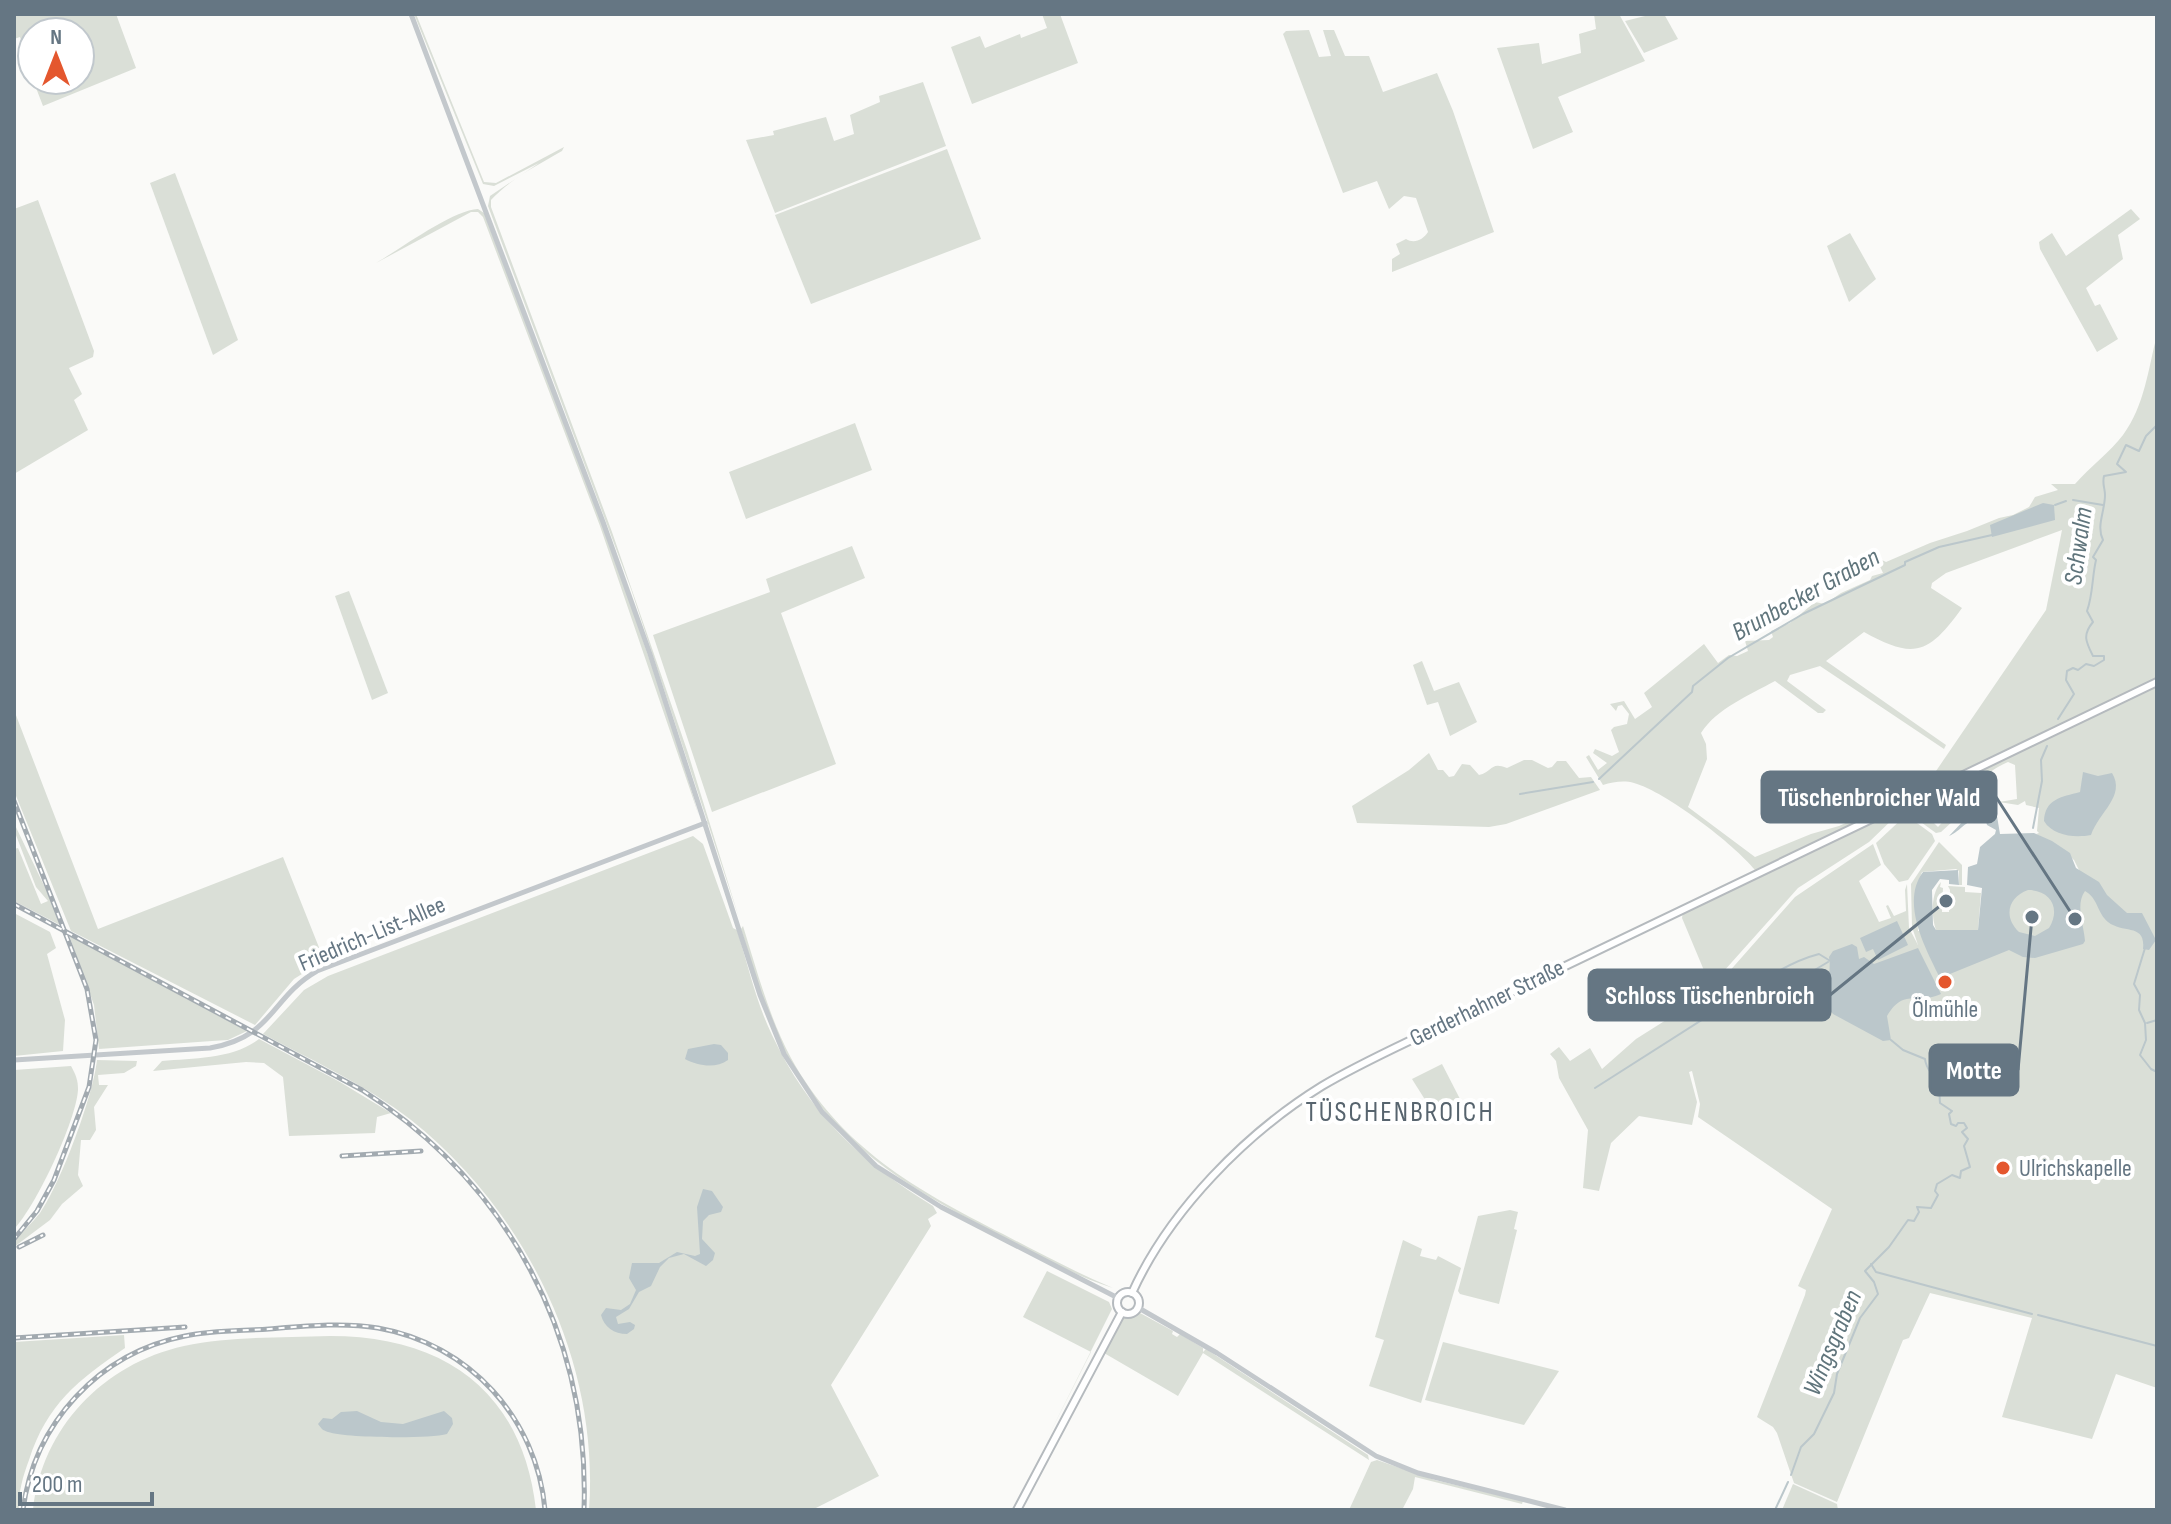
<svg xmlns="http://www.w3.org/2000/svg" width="2171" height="1524" font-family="'Sofia Sans Condensed',sans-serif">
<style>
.green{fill:#dadfd7}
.water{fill:#bbc7cb;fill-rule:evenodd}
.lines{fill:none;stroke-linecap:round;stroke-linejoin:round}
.stream{stroke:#bbc7cb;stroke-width:2}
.major-casing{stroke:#b5babe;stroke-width:10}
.minor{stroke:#c3c8cc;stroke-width:5}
.major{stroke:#fff;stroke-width:6}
.rail-casing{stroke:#a2aab0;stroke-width:5}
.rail{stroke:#fff;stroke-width:2;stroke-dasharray:6;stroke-linecap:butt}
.poi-dot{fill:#e4572e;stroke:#fff;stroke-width:3}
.labels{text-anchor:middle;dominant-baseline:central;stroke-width:8;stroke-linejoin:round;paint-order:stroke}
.street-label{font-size:24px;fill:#657683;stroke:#fff}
.poi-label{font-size:24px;fill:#657683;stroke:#fff}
.water-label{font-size:26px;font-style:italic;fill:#60757c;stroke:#fff}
.quarter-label{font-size:28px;letter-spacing:2px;fill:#57646e;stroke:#fff}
.leader{fill:none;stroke:#657683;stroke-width:3}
.callout-dot{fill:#657683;stroke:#fff;stroke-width:3}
.callout{fill:#657683;stroke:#657683;stroke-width:3}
.callout-label{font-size:26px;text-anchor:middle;font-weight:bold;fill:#fff}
</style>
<rect width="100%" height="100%" fill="#fafaf8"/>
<g class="green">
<polygon points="14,14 116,14 136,68 43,106 33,80 80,80 80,32 32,32 32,77 20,37 14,39"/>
<path d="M414,14H416L484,182L496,183L564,147L562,151C538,165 510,179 491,200V207L612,532L688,753L739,918L631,589L488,206L490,196L539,163L494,186L483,184Z"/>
<polygon points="1042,14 1060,14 1078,63 972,104 951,47 980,36 985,48 1020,34 1021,38 1047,28"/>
<polygon points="1594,14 1619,14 1645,61 1558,97 1573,132 1533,149 1497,48 1539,43 1542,64 1581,53 1579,34 1596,29"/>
<polygon points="1653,14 1664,14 1678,39 1644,53 1625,21"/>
<path d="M1309,30L1319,57L1331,56L1323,30H1334L1345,56H1369L1383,92L1437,73L1453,111L1494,232L1392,272V259L1400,254L1396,244L1406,239C1414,244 1423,240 1428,232L1416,198L1404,196L1389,209L1377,181L1343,193L1283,34L1286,31Z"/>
<polygon points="923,82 946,146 775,213 746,140 774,135 773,131 826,117 834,141 854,134 850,115 880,102 879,96"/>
<polygon points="947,149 981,239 811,304 775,215"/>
<polygon points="175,173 238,340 213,355 150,183"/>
<polygon points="38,200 94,351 93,357 69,368 82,394 74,400 88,430 14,474 14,209"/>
<path d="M478,209L484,213C560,412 639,611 699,816L600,526L483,217L478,212H471L376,263C400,249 453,210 478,209Z"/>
<polygon points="2131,209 2140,219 2118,235 2123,259 2086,288 2095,306 2100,304 2118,339 2097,352 2040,249 2039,242 2052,233 2066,256"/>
<polygon points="1850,233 1876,279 1849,302 1827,246"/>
<path d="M2157,335V1388L2116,1374L2092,1439L2002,1417L2032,1318L1930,1293L1909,1338L1903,1340L1837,1502L1794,1483L1777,1433L1773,1427L1757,1417L1805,1295L1806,1290L1798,1286L1832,1209L1698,1117L1700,1104L1692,1071L1689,1072L1697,1102L1692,1125L1639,1116L1611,1143L1599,1191L1583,1188L1588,1130L1559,1078L1556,1061L1550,1054L1559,1047L1570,1061L1590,1048L1602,1069L1636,1039L1712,991L1795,897L1873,844L1881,865L1859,881L1879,922L1891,918L1886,906L1888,905L1894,916L1906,911L1905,890L1907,884L1909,928L1918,945L1912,927L1911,884L1939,842L1962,865V885H1959V871L1956,869L1922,872L1916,888L1918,931H1940L1936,930C1931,916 1931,893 1941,882L1940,887L1943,888L1942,912H1949L1950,890L1948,886L1965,887V892L1981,893L1978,930L1962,932L1976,933L2018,892L2080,872L2074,860L2060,847L2036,834L2039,833L2037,831L2039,808L2026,805L2025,801L2018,805L1999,802L2017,799L2015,765L2008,762C1993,769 1985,773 1981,790L1975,777L1978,772L2029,747L2030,739L1921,793L2046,610L2062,530L1946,573L1932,583L1931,588L1962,608C1929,654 1914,660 1864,632L1826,661L1946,745L1944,749L1820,666L1790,675L1787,681L1826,710L1823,713H1818L1775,681C1750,695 1717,708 1701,733L1706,744L1707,759L1688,807L1755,857L1811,834L1839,826L1863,815L1867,817L1755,870C1734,844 1666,792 1634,783C1624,780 1613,782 1603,785L1586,757L1589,755L1598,770L1607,763L1593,753L1595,749L1612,756L1619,752L1611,730L1614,727L1627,724L1629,714L1622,705L1618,706L1616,711L1610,704L1624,701L1635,719L1652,707L1644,693L1704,644L1718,663L1729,655L1737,656L1748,651L1745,641L1769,640L1773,637L1771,631L1790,623L1815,602L1825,604L1841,593L1870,580L1872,576L1883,573L1878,562L1882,560L1886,562L1930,543L1967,531L1999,518L2013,515L2029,507L2035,497L2058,490L2051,484H2075C2090,467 2110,452 2123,435C2145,405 2148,369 2157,335Z"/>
<polygon points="855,423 872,470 746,519 729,472"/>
<polygon points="852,546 865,578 781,613 836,764 712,812 653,635 770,592 766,579"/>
<polygon points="349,591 388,693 372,700 335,596"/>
<polygon points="1422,661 1434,691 1459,682 1477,722 1450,736 1438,702 1427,705 1413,665"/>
<polygon points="14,710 98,929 283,857 324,960 294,979 255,1025 71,931 14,791"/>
<path d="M1429,753L1438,770H1443L1449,777L1454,776L1462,764L1470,765L1479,775C1493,772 1490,761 1507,768L1524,760H1532L1548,768L1552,767L1557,761H1566L1579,778L1591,777L1600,790L1506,824L1489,827L1357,823L1352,806L1409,770Z"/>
<polygon points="1966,777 1971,781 1933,822 1938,827 1975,787 1978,791 1978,798 1941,832 1936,833 1907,812 1907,806"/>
<polygon points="1894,812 1896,816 1869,842 1798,888 1715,981 1708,980 1682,918 1683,912"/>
<polygon points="1906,815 1932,834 1935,841 1908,880 1899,882 1884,864 1876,843"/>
<polygon points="14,823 50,898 60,925 14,901 14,849 18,848 41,904 48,901 36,887 14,830"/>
<path d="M693,836L703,844L733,928L737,930C748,965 756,1002 772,1035C809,1113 860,1161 933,1206L937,1213L928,1219L931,1226L831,1385L879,1476L812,1510H589C600,1362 526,1211 411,1120C366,1085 313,1061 263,1034L304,990L328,976Z"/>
<polygon points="14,913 50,932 56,948 47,954 65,1020 63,1051 14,1056"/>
<path d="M743,926C757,971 769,1017 791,1058C840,1147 916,1190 1003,1234C1039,1253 1075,1272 1113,1288C1068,1274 1028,1249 986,1228C904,1185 836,1144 790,1061C767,1020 755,973 741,929Z"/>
<polygon points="69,935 247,1031 228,1040 212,1041 99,1049 94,1005"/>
<path d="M259,1039L340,1082L391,1113L377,1117L375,1133L289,1136L283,1077L264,1063L246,1062L153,1071L162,1061C194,1058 233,1059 259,1039Z"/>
<path d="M97,1060L137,1061L136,1066L124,1073L98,1075L99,1085H108L94,1107L96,1130L90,1140H81L78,1175L83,1186L62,1204L50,1220L14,1247V1240C23,1232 32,1223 40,1213C61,1183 93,1096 97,1060Z"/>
<polygon points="1442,1064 1460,1099 1434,1114 1412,1079"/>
<path d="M71,1066C76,1075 78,1080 78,1090C76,1121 36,1206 14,1229V1070Z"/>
<polygon points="1510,1210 1518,1212 1514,1229 1517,1230 1499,1304 1460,1294 1458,1291 1478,1216"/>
<polygon points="1403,1240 1422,1249 1420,1256 1436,1260 1438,1256 1461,1268 1421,1403 1369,1386 1384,1340 1375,1337"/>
<polygon points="1047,1271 1109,1302 1112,1309 1047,1439 1091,1352 1023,1317"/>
<polygon points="1140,1313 1173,1331 1172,1334 1177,1337 1180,1334 1203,1348 1203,1352 1206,1349 1209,1351 1368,1455 1369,1460 1203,1353 1178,1396 1104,1353 1122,1319"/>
<path d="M124,1335L125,1348C78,1380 47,1404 29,1460C23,1476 18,1493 19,1510H14V1342Z"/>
<path d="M330,1336C445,1336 523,1392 536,1510H33C42,1428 103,1364 184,1346C231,1336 282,1338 330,1336Z"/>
<polygon points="1443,1342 1559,1371 1524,1425 1425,1400"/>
<polygon points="1377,1460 1435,1480 1523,1501 1522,1504 1415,1477 1413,1489 1402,1510 1349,1510 1371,1462"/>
<polygon points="1793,1484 1837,1504 1838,1510 1782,1510"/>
</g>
<g class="water">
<polygon points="2043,503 2054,505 2055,520 1992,537 1990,525"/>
<path d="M2083,772L2098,776L2112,773C2126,796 2099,812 2091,835C2075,838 2053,836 2044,821C2045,799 2061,797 2080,792Z"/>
<path d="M1983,811L1997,816L2000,834L2034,833L2052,841L2070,853L2076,868L2099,882L2107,895L2127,913H2142L2156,940L2149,950L2143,949C2146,923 2123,934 2108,922C2097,913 2098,898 2085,891C2075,905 2084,925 2085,941L2083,944L2035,958L2023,957L2009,950L1940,978C1926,949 1900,903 1923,872L1958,870L1959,885L1949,884V880L1940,879L1932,890L1933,925L1936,930H1978L1982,888L1967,885L1968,867L1977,864L1980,847L1995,834L1996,830L1987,825L1985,818C1968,816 1962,831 1949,836L1967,817ZM2028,890C2051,890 2061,909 2049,928L2035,936L2019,932C2003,917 2008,897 2028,890Z"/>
<polygon points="1897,921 1908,945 1878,960 1873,949 1866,952 1860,938"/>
<path d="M1852,944L1857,947L1859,959L1864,957L1874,964L1918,948L1941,994C1917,1005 1904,987 1887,1016L1891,1040L1883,1041L1833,1014C1818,996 1833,978 1829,957L1833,951Z"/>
<path d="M714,1044L721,1045L728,1053V1060C716,1069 698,1066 685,1059L688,1049Z"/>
<path d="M703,1189L712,1191L723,1207L721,1212L709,1215L703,1221L702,1239L715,1253L713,1260L706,1266L684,1254L669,1258L660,1267L651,1286L639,1292L629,1309L616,1317L618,1324L630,1322L635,1325L634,1329L627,1334C614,1334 604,1327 601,1315L606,1308L621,1310L630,1304L636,1290L629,1278L632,1263H659L677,1252L695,1256L700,1254L697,1207Z"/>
<path d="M357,1411L381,1422L403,1424L444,1411L452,1418L453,1424L447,1434C429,1439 346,1438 328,1432C322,1430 322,1429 318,1424L323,1418L332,1419L341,1412Z"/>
</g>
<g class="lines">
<g class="stream">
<polyline points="2073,500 2103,505"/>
<polyline points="2055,505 2066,501"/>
<path d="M2058,719L2074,694L2066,680L2067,671L2073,668L2078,670L2086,664L2094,666L2104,660V656H2093C2086,642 2082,635 2093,622L2087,611C2093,595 2092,577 2096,560L2093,557L2103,540C2096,526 2105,511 2105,495C2105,488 2102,484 2104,476L2126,472L2117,464L2126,445L2139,451L2146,436L2157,425"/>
<polyline points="1599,779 1692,692 1693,686 1728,658 1803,614 1905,565 1905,562 1939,547 1992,535"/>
<polyline points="1520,794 1593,782"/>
<polyline points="2033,828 2042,781 2041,760 2047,746"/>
<polyline points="2145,948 2134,984 2140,995 2139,1010 2145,1023 2146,1040 2140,1055 2151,1069 2157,1072"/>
<polyline points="1730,1004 1737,1007 1768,998 1828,962"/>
<path d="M1725,1006C1754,987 1784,963 1819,954L1832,962"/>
<polyline points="2147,1023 2157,1020"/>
<polyline points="1595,1088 1719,1009"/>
<polyline points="1871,1264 1876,1272 2032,1314"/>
<polyline points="2038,1315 2157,1346"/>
<path d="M1791,1475L1801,1447L1814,1434L1834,1393L1837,1374L1860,1318L1878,1294L1874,1282L1865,1271L1889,1247L1908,1220L1914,1221L1919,1212L1917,1207L1931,1208L1938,1195L1935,1191L1937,1184L1952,1175L1960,1178L1961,1171L1970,1167L1964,1146L1968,1139L1962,1132L1967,1128L1964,1123H1958L1956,1126L1951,1124L1949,1114L1952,1111L1940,1103C1939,1096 1941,1090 1937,1083C1933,1073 1926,1070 1925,1059L1903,1050L1891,1040"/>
<polyline points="1775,1510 1788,1482"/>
</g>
<g class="major-casing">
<g id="major">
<circle cx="1128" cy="1303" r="11"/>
<path d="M1132,1293C1169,1211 1246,1133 1322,1086C1357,1065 1395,1048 1432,1030L2157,682"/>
<polyline points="1017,1510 1122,1312"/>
</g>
</g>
<g class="minor">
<polyline points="411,14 603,522 650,654 760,995 784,1054 822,1112 876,1166 941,1207 1118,1298"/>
<path d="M14,1060L210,1048C274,1037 270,998 317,971L705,823"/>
<polyline points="1137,1307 1217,1353 1376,1456 1418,1473 1565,1510"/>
</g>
<use href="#major" class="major"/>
<g class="rail-casing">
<g id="rail">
<polyline points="14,801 87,989 96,1040 89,1087 54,1180 37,1211 14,1239"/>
<path d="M14,904L362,1090C509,1184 590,1336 584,1510"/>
<polyline points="342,1156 421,1151"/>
<polyline points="19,1247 43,1235"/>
<polyline points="14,1338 185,1327"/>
<path d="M23,1510C34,1423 99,1353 185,1336C213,1330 241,1331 269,1329C305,1326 343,1322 378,1328C469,1344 537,1418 545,1510"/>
</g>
</g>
<use href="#rail" class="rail"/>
</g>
<g class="poi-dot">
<circle cx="1945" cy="982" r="8"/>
<circle cx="2003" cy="1168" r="8"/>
</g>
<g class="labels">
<g class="street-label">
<text transform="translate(372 934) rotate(-23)">Friedrich-List-Allee</text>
<text transform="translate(1487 1003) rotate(-26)">Gerderhahner Straße</text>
</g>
<g class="poi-label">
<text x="1945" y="1009">Ölmühle</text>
<text x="2019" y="1168" text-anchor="start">Ulrichskapelle</text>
</g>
<g class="water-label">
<text transform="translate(2079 546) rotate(-82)">Schwalm</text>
<text transform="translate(1806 595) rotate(-29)">Brunbecker Graben</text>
<text transform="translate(1833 1343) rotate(-67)">Wingsgraben</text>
</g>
<g class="quarter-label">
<text x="1400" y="1112">TÜSCHENBROICH</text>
</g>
</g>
<path class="leader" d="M2075 919L1996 797M1946 901L1830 995M2032 917L2018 1070"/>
<g class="callout-dot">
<circle cx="2075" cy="919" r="8"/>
<circle cx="1946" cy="901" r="8"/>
<circle cx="2032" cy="917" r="8"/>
</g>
<g class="callout">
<rect x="1762" y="772" width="234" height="50" rx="8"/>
<rect x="1589" y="970" width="241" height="50" rx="8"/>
<rect x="1930" y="1045" width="88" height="50" rx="8"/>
</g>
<g class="callout-label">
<text x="1879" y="806">Tüschenbroicher Wald</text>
<text x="1710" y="1004">Schloss Tüschenbroich</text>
<text x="1974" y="1079">Motte</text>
</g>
<rect width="2171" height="1524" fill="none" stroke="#657683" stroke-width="32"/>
<g transform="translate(56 56)"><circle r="38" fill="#ffffff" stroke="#c1c8cd" stroke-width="2"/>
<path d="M0-6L14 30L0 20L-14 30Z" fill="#e4572e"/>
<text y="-12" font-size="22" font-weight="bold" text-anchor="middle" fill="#657683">N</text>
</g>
<path d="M20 1492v12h132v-12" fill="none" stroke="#657683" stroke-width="4"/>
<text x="32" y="1492" font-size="24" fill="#657683" stroke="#ffffff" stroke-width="6" paint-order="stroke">200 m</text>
</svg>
